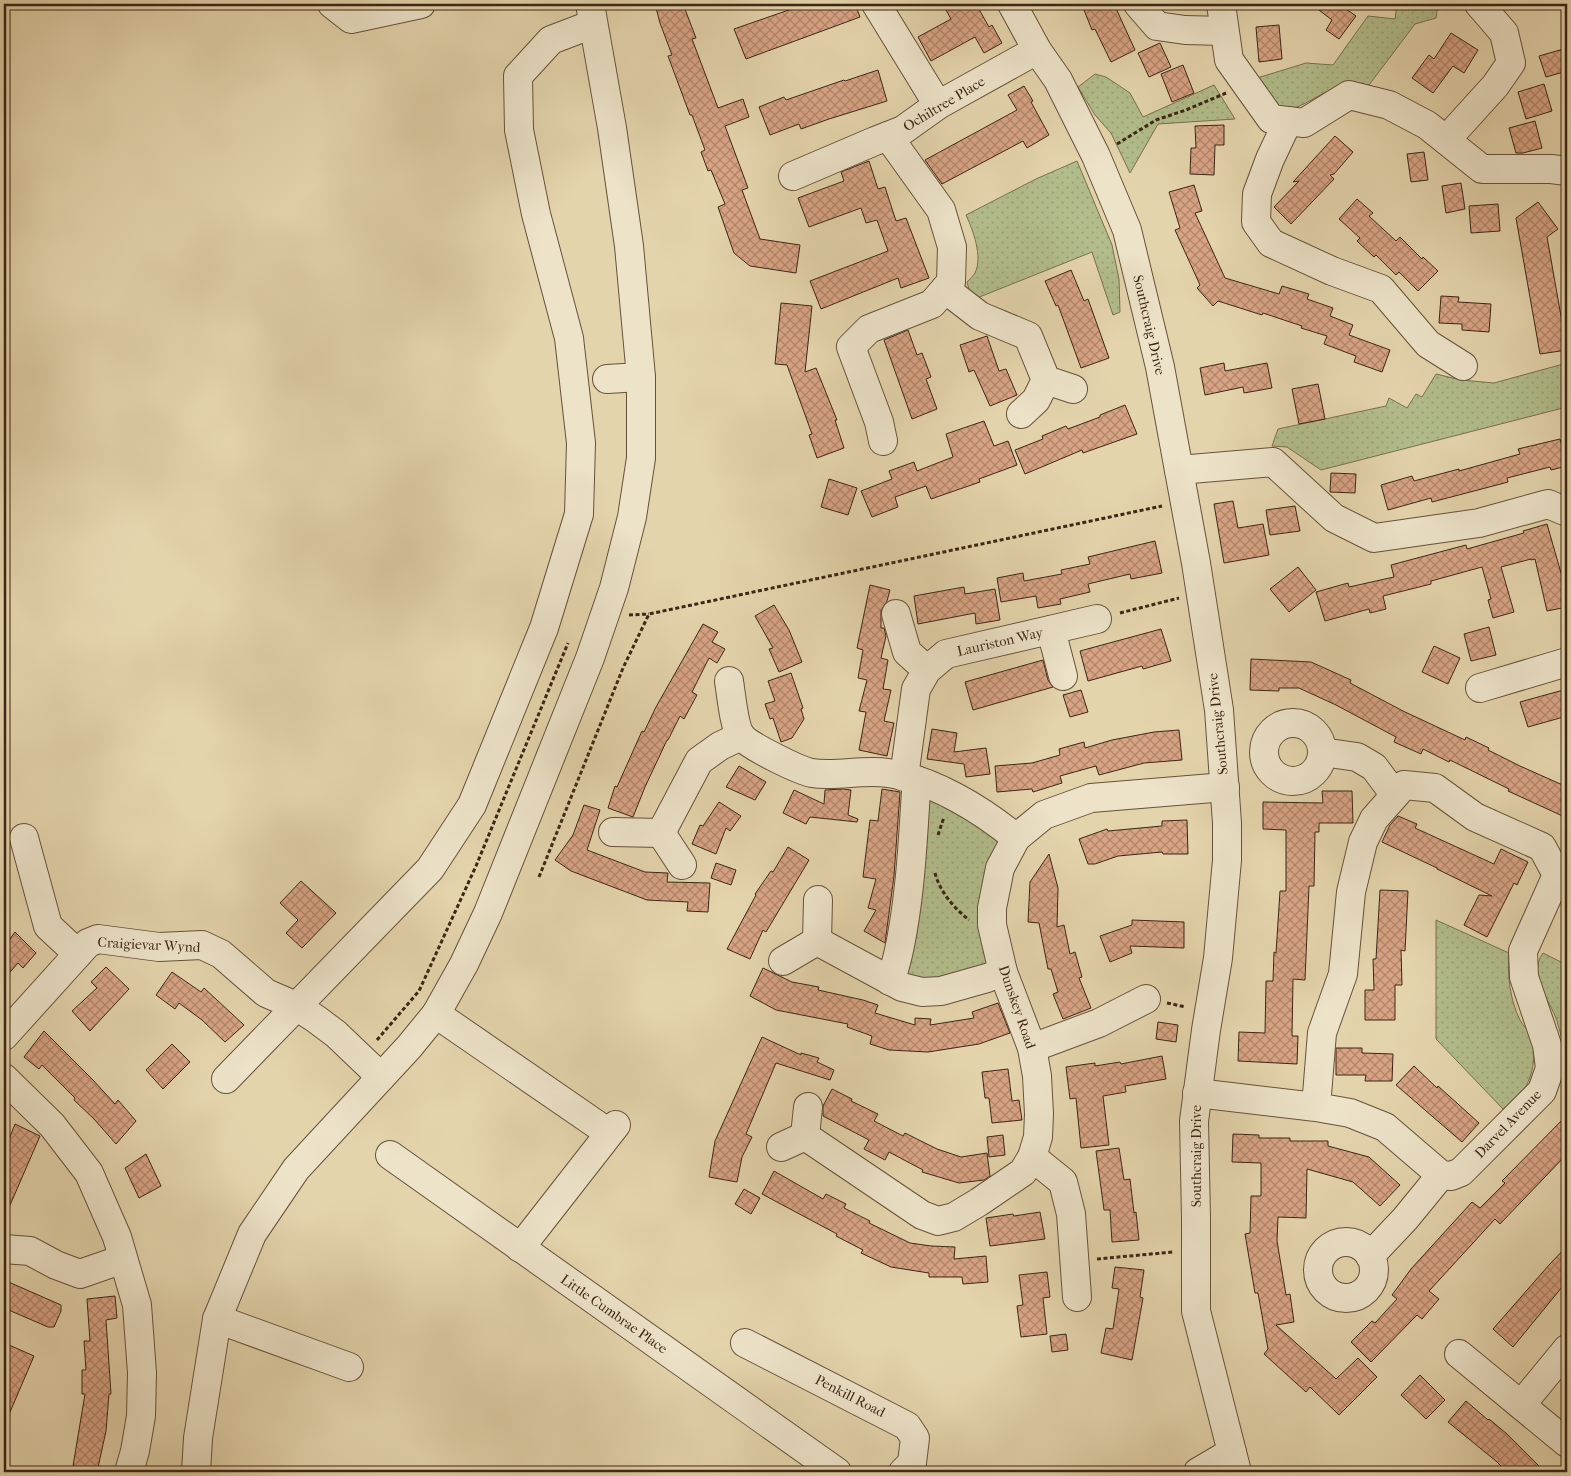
<svg xmlns="http://www.w3.org/2000/svg" width="1571" height="1476" font-family="'IM FELL French Canon',serif">
<style>
.grass{fill:url(#grass-dots);stroke:#787150}
.building{fill:url(#building-cross-hatch);stroke:#3d2515}
.lines{fill:none;stroke-linecap:round;stroke-linejoin:round}
.minor-casing{stroke:#67513b;stroke-width:30}
.path{stroke:#3d2515;stroke-width:3;stroke-dasharray:4 2.5;stroke-linecap:butt}
.minor{stroke:#ede3c9;stroke-width:28}
.labels{text-anchor:middle;dominant-baseline:central;stroke-width:4.5;stroke-linejoin:round;paint-order:stroke}
.street-label{font-size:14px;fill:#3d2515;stroke:#ede3c9}
</style>
<defs>
<pattern id="grass-dots" width="8" height="8" patternUnits="userSpaceOnUse" patternTransform="scale(1.25)"><rect width="8" height="8" fill="#b2bd8b"/><path d="M2 2h.1M6 6h.1" fill="none" stroke="#9aa277" stroke-width="1.8" stroke-linecap="round"/></pattern>
<pattern id="building-cross-hatch" width="8" height="8" patternUnits="userSpaceOnUse" patternTransform="scale(1.25)"><rect width="8" height="8" fill="#d8a484"/><path d="M0 0l8 8M0 8l8-8" fill="none" stroke="#b0856b"/></pattern>
</defs>
<rect width="100%" height="100%" fill="#e4d4ac"/>
<filter id="stains"><feTurbulence type="fractalNoise" baseFrequency=".004" numOctaves="4"/><feColorMatrix values="0 0 0 0 .2 0 0 0 0 .09 0 0 0 0 .02 0 0 0 .5 -.17"/></filter>
<radialGradient id="worn" r=".72"><stop offset=".6" stop-color="#630" stop-opacity="0"/><stop offset="1" stop-color="#630" stop-opacity=".3"/></radialGradient>
<g class="grass">
<path d="M1397,4H1440L1438,5L1436,18L1415,24L1369,85C1359,85 1349,85 1340,87C1318,92 1307,108 1280,111L1254,79L1306,63L1333,65L1368,16L1395,19Z"/>
<polygon points="1095,74 1106,77 1130,93 1143,117 1214,85 1235,119 1158,124 1130,173 1111,133 1095,115 1078,87"/>
<path d="M1077,161L1112,245L1119,279L1120,312L1113,315L1092,252L977,298L970,293L967,282C970,279 973,276 975,273C983,257 973,230 966,215L1036,179Z"/>
<polygon points="1567,363 1567,407 1321,470 1287,447 1272,446 1278,429 1386,406 1389,398 1407,408 1416,394 1422,397 1436,374 1461,380 1494,383"/>
<polygon points="919,792 1003,831 997,868 1000,970 922,989 899,968"/>
<path d="M1436,920L1509,953C1507,975 1510,1000 1520,1020C1523,1026 1529,1031 1531,1036C1537,1056 1533,1078 1521,1094C1516,1100 1509,1105 1503,1109L1436,1039Z"/>
<path d="M1543,953L1567,965V1051C1562,1042 1560,1031 1557,1021C1550,1000 1527,975 1543,953Z"/>
</g>
<g class="building">
<polygon points="655,4 683,4 696,38 692,39 718,108 743,99 749,117 725,126 748,188 742,190 760,239 800,245 796,273 750,266 734,253 718,207 725,204 711,170 708,171 701,152 705,150 692,115 690,115 668,56 672,55 660,23"/>
<polygon points="806,4 855,4 860,17 746,59 734,29"/>
<polygon points="957,4 976,4 989,27 992,25 1002,43 984,53 975,37 931,61 918,37 951,19 946,10"/>
<polygon points="1100,4 1114,4 1135,50 1111,62 1095,29 1092,30 1084,10"/>
<polygon points="1311,4 1339,4 1356,16 1339,39 1326,30 1332,20"/>
<polygon points="1279,25 1282,59 1259,62 1256,27"/>
<polygon points="1451,33 1478,50 1464,73 1453,66 1433,93 1412,78 1429,55 1434,59"/>
<polygon points="1160,43 1171,67 1149,77 1138,53"/>
<polygon points="1567,48 1567,71 1546,77 1539,56"/>
<polygon points="1183,65 1194,93 1172,102 1161,74"/>
<polygon points="878,70 887,101 829,119 801,129 799,124 770,135 759,107 784,97 786,100 844,80 845,81"/>
<polygon points="1544,84 1552,111 1526,119 1518,92"/>
<polygon points="1024,86 1033,101 1031,102 1049,135 1027,148 1023,141 942,184 925,160 1017,110 1008,95"/>
<polygon points="1535,121 1542,148 1523,153 1516,153 1509,128"/>
<polygon points="1224,125 1224,145 1215,145 1214,175 1190,174 1191,148 1196,148 1195,126"/>
<polygon points="1335,136 1353,152 1334,174 1330,175 1334,179 1291,224 1274,207 1299,181 1293,182"/>
<polygon points="1424,152 1428,180 1411,182 1407,154"/>
<polygon points="869,161 878,189 885,187 896,221 906,218 929,278 901,288 898,278 821,309 810,281 888,251 877,220 866,223 861,208 809,227 798,198 844,181 841,172"/>
<polygon points="1461,183 1465,209 1446,213 1442,186"/>
<polygon points="1194,185 1202,211 1195,213 1225,278 1279,294 1282,286 1309,294 1307,299 1333,308 1330,316 1353,325 1349,335 1390,350 1382,372 1354,362 1356,356 1324,344 1327,336 1301,328 1302,326 1263,313 1262,315 1218,301 1213,306 1197,288 1200,285 1175,230 1180,228 1169,192"/>
<polygon points="1357,199 1373,213 1369,216 1396,241 1400,237 1422,259 1423,257 1438,271 1418,291 1399,272 1396,275 1376,255 1374,257 1357,241 1360,238 1339,219"/>
<polygon points="1538,202 1558,229 1547,237 1567,350 1540,354 1516,218"/>
<polygon points="1498,204 1500,231 1471,233 1469,206"/>
<polygon points="1071,270 1084,301 1088,299 1109,358 1081,368 1058,305 1056,306 1045,281"/>
<polygon points="1441,296 1459,297 1458,302 1491,304 1489,332 1462,330 1462,324 1439,323"/>
<polygon points="781,303 812,306 805,372 816,368 837,420 835,420 844,448 817,458 809,435 812,434 787,365 775,364"/>
<polygon points="908,330 917,355 922,353 931,377 926,379 937,409 912,419 884,340"/>
<polygon points="987,336 999,371 1006,369 1017,395 990,406 974,370 969,372 960,345"/>
<polygon points="1224,363 1225,371 1267,363 1272,388 1244,393 1243,387 1205,395 1200,368"/>
<polygon points="1318,384 1325,419 1299,424 1292,389"/>
<polygon points="1125,405 1137,434 1083,453 1082,450 1025,474 1015,450 1043,439 1042,436 1066,426 1068,429 1100,417 1100,415"/>
<polygon points="984,421 994,446 1008,441 1017,465 979,479 980,482 931,499 926,486 895,497 898,507 872,517 861,491 892,479 889,471 914,462 917,471 953,457 946,434"/>
<polygon points="1560,439 1567,466 1551,470 1550,467 1507,478 1508,482 1493,486 1432,502 1431,498 1388,510 1381,485 1412,476 1414,481 1459,469 1459,471 1520,454 1518,449"/>
<polygon points="1331,473 1356,474 1355,493 1330,492"/>
<polygon points="829,479 857,488 848,515 821,507"/>
<polygon points="1233,501 1238,528 1263,524 1269,555 1224,563 1214,504"/>
<polygon points="1295,506 1300,531 1270,535 1266,510"/>
<polygon points="1547,524 1563,580 1567,579 1567,607 1547,611 1535,559 1531,560 1531,559 1501,567 1514,612 1493,618 1488,600 1491,599 1482,567 1431,581 1431,584 1383,596 1386,609 1370,613 1369,609 1325,621 1316,592 1348,583 1349,587 1394,577 1391,565 1466,545 1467,549 1524,533 1523,531"/>
<polygon points="1155,541 1162,573 1131,579 1130,574 1088,584 1090,592 1060,599 1061,604 1038,608 1036,596 1001,602 997,578 1023,573 1024,581 1062,574 1061,570 1090,564 1088,557"/>
<polygon points="1298,567 1316,590 1289,612 1270,589"/>
<polygon points="870,585 890,590 887,601 881,611 881,628 884,628 886,636 881,658 888,660 883,689 891,690 884,721 894,723 887,756 859,750 866,712 859,711 867,680 858,678 863,650 857,648"/>
<polygon points="964,587 965,594 995,589 1000,620 976,624 975,613 918,624 914,596"/>
<polygon points="774,605 789,630 802,662 779,672 769,649 773,648 755,616"/>
<polygon points="703,624 718,632 712,642 725,649 717,663 709,658 692,692 697,695 684,719 680,716 668,740 667,740 645,787 633,817 608,808 615,786 617,787 642,731 644,732 656,707"/>
<polygon points="1489,627 1496,655 1471,661 1464,634"/>
<polygon points="1161,629 1171,661 1143,669 1142,666 1088,681 1080,651"/>
<polygon points="1434,646 1460,658 1448,684 1422,672"/>
<polygon points="1251,659 1311,662 1351,680 1350,683 1403,711 1465,740 1466,737 1489,748 1488,750 1520,766 1567,787 1567,818 1508,791 1509,789 1450,760 1449,762 1423,749 1421,754 1394,742 1396,737 1336,705 1299,688 1279,688 1279,691 1250,690"/>
<polygon points="1043,660 1048,680 1053,687 973,710 965,682"/>
<polygon points="791,673 803,708 801,709 804,719 792,738 781,742 773,718 770,719 765,704 775,701 768,681"/>
<polygon points="1567,689 1567,716 1528,727 1520,702"/>
<polygon points="1081,690 1088,712 1070,717 1063,695"/>
<polygon points="932,729 957,733 954,752 986,748 990,774 966,777 964,764 927,759"/>
<polygon points="1179,730 1182,760 1144,763 1099,775 1096,766 1060,776 1062,783 1033,792 1032,789 997,792 995,766 1032,763 1060,755 1059,749 1084,742 1085,748 1112,740 1154,732"/>
<polygon points="739,766 766,782 755,800 726,787"/>
<polygon points="843,789 851,790 848,815 858,819 857,822 810,817 806,824 783,813 794,790 824,804 825,790"/>
<polygon points="882,789 900,792 894,876 885,943 864,931 876,910 868,908 876,879 863,877 870,820 878,821"/>
<polygon points="1322,791 1352,791 1353,823 1319,823 1319,832 1315,832 1314,886 1309,886 1305,980 1293,979 1292,1036 1298,1036 1297,1064 1238,1061 1239,1032 1265,1033 1266,981 1273,981 1274,952 1276,953 1280,891 1286,891 1286,830 1263,829 1263,802 1323,803"/>
<polygon points="719,802 741,816 730,831 726,828 716,854 692,844 700,825 703,826"/>
<polygon points="584,805 600,810 587,850 645,872 668,873 667,882 710,883 708,912 687,911 688,902 647,900 571,871 555,860 573,835"/>
<polygon points="1398,816 1417,824 1415,828 1494,864 1501,849 1528,862 1517,885 1514,883 1487,937 1464,925 1479,895 1492,896 1437,869 1437,868 1382,842 1390,825"/>
<polygon points="1187,820 1188,854 1163,854 1162,852 1118,856 1095,864 1088,864 1079,839 1107,829 1108,831 1162,826 1162,821"/>
<polygon points="788,847 809,860 766,932 763,930 750,959 727,949 756,895 755,894 771,871 773,872"/>
<polygon points="1049,854 1058,888 1057,927 1064,925 1070,954 1075,952 1082,977 1079,978 1091,1008 1063,1019 1053,994 1058,992 1051,969 1048,969 1039,923 1028,922 1030,882"/>
<polygon points="716,863 736,870 731,885 711,878"/>
<polygon points="301,881 336,913 302,948 286,933 298,920 280,903"/>
<polygon points="1380,890 1408,891 1405,951 1401,950 1402,985 1395,985 1395,1020 1365,1020 1365,990 1374,990 1373,959 1376,959"/>
<polygon points="1132,920 1184,922 1184,948 1130,946 1132,953 1110,962 1100,936 1132,925"/>
<polygon points="15,932 36,953 23,968 18,963 4,979 4,947"/>
<polygon points="106,967 129,989 90,1031 72,1011 97,988 91,982"/>
<polygon points="763,968 792,982 819,987 818,990 863,1000 878,1005 875,1013 915,1025 915,1018 931,1019 930,1025 974,1018 972,1012 998,1003 1010,1033 979,1044 928,1052 889,1050 870,1044 872,1036 847,1027 848,1024 776,1010 750,996"/>
<polygon points="172,972 201,992 204,988 244,1025 225,1042 202,1020 179,1003 175,1009 156,995"/>
<polygon points="1158,1022 1178,1025 1176,1042 1156,1039"/>
<polygon points="44,1031 93,1080 115,1104 118,1100 136,1121 116,1144 94,1119 74,1100 75,1098 42,1065 39,1069 24,1057"/>
<polygon points="762,1037 801,1055 801,1053 819,1058 817,1062 834,1070 830,1080 776,1063 746,1134 752,1137 742,1157 737,1182 709,1177 715,1141"/>
<polygon points="172,1044 190,1062 163,1089 146,1070"/>
<polygon points="1336,1048 1362,1048 1362,1053 1393,1054 1392,1081 1365,1081 1366,1075 1336,1075"/>
<polygon points="1162,1056 1166,1079 1125,1086 1126,1092 1103,1096 1109,1145 1081,1148 1076,1098 1070,1099 1066,1067 1095,1063 1095,1066 1120,1062 1121,1064"/>
<polygon points="1414,1066 1437,1088 1438,1086 1479,1123 1462,1142 1396,1085"/>
<polygon points="1008,1069 1012,1101 1019,1100 1022,1120 992,1123 989,1098 985,1098 982,1072"/>
<polygon points="832,1089 852,1099 851,1101 878,1114 874,1121 903,1136 905,1133 937,1149 961,1157 987,1153 990,1176 984,1180 959,1183 922,1172 923,1170 889,1152 885,1160 864,1149 869,1140 823,1116 823,1106"/>
<polygon points="1567,1115 1567,1154 1500,1224 1495,1219 1429,1291 1439,1299 1422,1319 1417,1315 1371,1362 1351,1342 1372,1321 1375,1323 1397,1299 1392,1295 1411,1269 1472,1202 1480,1208 1505,1183 1502,1181"/>
<polygon points="15,1124 40,1136 4,1219 4,1152"/>
<polygon points="1233,1134 1259,1135 1259,1138 1290,1138 1290,1141 1328,1141 1328,1146 1369,1157 1400,1185 1380,1206 1353,1182 1307,1169 1306,1218 1278,1217 1277,1241 1286,1295 1290,1294 1294,1322 1276,1325 1336,1379 1358,1358 1377,1377 1339,1415 1310,1387 1306,1392 1264,1354 1268,1349 1258,1293 1255,1293 1245,1234 1250,1233 1251,1196 1261,1196 1261,1163 1232,1162"/>
<polygon points="1003,1135 1005,1155 989,1157 987,1137"/>
<polygon points="1119,1148 1124,1180 1130,1179 1134,1213 1136,1212 1139,1240 1112,1242 1110,1210 1104,1210 1096,1151"/>
<polygon points="146,1154 161,1186 139,1198 125,1168"/>
<polygon points="774,1171 823,1199 826,1194 846,1204 844,1208 870,1221 869,1223 910,1243 931,1246 955,1247 954,1259 986,1256 988,1282 963,1284 962,1277 929,1277 929,1273 891,1267 861,1253 863,1250 836,1236 837,1234 762,1194"/>
<polygon points="744,1189 760,1198 751,1214 735,1204"/>
<polygon points="1040,1212 1045,1239 990,1246 986,1218 1013,1214 1014,1216"/>
<polygon points="1567,1246 1567,1281 1513,1347 1493,1329 1549,1265"/>
<polygon points="1115,1267 1144,1270 1140,1297 1143,1298 1132,1360 1101,1353 1106,1328 1113,1329 1119,1289 1112,1288"/>
<polygon points="1047,1272 1050,1297 1043,1298 1047,1334 1021,1337 1017,1306 1023,1305 1019,1275"/>
<polygon points="4,1280 61,1305 61,1311 54,1327 48,1327 4,1308"/>
<polygon points="115,1296 117,1318 106,1320 111,1394 109,1394 106,1431 97,1472 72,1472 85,1394 82,1394 82,1370 86,1370 84,1341 90,1341 87,1299"/>
<polygon points="1066,1334 1068,1350 1052,1352 1050,1336"/>
<polygon points="9,1345 34,1356 4,1426 4,1358"/>
<polygon points="1420,1375 1445,1400 1426,1419 1401,1395"/>
<polygon points="1466,1401 1488,1420 1489,1419 1507,1434 1545,1472 1507,1472 1496,1461 1448,1422"/>
</g>
<g class="lines">
<g class="minor-casing">
<g id="minor">
<polyline points="332,4 351,19 421,4"/>
<polyline points="876,4 938,105"/>
<polyline points="1012,4 1037,50 1058,80 1096,156 1127,230 1160,367 1196,563 1219,710 1227,823 1227,860 1218,958 1206,1030 1194,1121 1196,1219 1196,1311 1237,1472"/>
<polyline points="1138,4 1157,26 1185,30 1224,31"/>
<polyline points="1221,4 1229,60 1271,119 1304,123 1349,95 1389,105 1427,125 1482,169 1551,169 1567,171"/>
<polyline points="1288,121 1270,159 1257,194 1256,222 1271,243 1332,271 1381,289 1428,344 1463,366"/>
<polyline points="1446,140 1495,86 1511,63 1504,33 1479,4"/>
<polyline points="793,176 875,141 903,130 938,105 1037,50"/>
<polyline points="945,289 980,316 1028,336 1046,380 1073,389"/>
<polyline points="607,379 641,377"/>
<polyline points="1021,414 1036,400 1046,380"/>
<polyline points="883,441 879,422 851,347 869,329 932,304 951,282 952,247 941,210 888,136"/>
<polyline points="1179,470 1273,462 1334,518 1374,538 1479,523 1548,504 1567,512"/>
<polyline points="896,614 907,652 927,670"/>
<polyline points="1051,630 1063,676"/>
<path d="M729,681C731,693 734,727 741,736C749,746 800,771 812,773C836,777 864,769 888,773C933,780 981,809 1016,838"/>
<polyline points="1480,688 1567,662"/>
<circle cx="1293" cy="752" r="29"/>
<polyline points="1322,752 1357,757 1374,767 1395,795"/>
<polyline points="904,777 916,689 927,670 946,654 1097,619"/>
<polyline points="613,832 661,833"/>
<polyline points="24,838 48,926 78,954"/>
<polyline points="682,865 661,833 699,761 720,746 741,736"/>
<polyline points="817,941 818,900"/>
<polyline points="783,961 817,941 902,987 922,992 941,991 987,978 1003,972"/>
<path d="M890,981C897,964 900,947 903,929C911,883 913,837 916,791L918,781"/>
<polyline points="436,1014 609,1133"/>
<polyline points="4,1036 88,943 98,939 159,947 202,945 221,954 266,993 296,1006 316,1019 336,1034 381,1077"/>
<polyline points="1032,1048 1099,1023 1146,999"/>
<polyline points="4,1078 52,1125 89,1173 117,1237 137,1305 142,1373 141,1416 135,1451 129,1472"/>
<polyline points="226,1079 430,869 472,805 544,628 579,514 581,443 569,338 536,214 519,130 518,76 551,40 593,24"/>
<polyline points="1197,1093 1316,1107 1350,1113 1385,1127 1441,1175 1451,1176 1461,1172 1542,1091 1550,1068 1547,1045 1524,977 1523,951 1557,875 1542,847 1475,817 1435,788 1404,785 1374,819 1363,842 1351,892 1343,974 1322,1033 1316,1107"/>
<polyline points="805,1136 808,1107"/>
<polyline points="781,1147 805,1136 922,1215 938,1221 954,1217 979,1202 1023,1172 1032,1157 1038,1137 1039,1114 1037,1076 1032,1048 1003,972 992,925 992,908 1000,868 1016,838 1044,815 1091,798 1225,787"/>
<polyline points="390,1155 837,1472"/>
<polyline points="1032,1157 1063,1182 1071,1214 1077,1297"/>
<circle cx="1346" cy="1270" r="28"/>
<polyline points="520,1248 616,1125"/>
<polyline points="4,1249 30,1251 56,1265 80,1274 123,1259"/>
<polyline points="1370,1256 1405,1219 1441,1175"/>
<polyline points="217,1319 349,1367"/>
<polyline points="745,1343 907,1426 915,1438 912,1463 903,1472"/>
<polyline points="1459,1354 1567,1443"/>
<polyline points="1521,1405 1567,1349"/>
<polyline points="196,1472 198,1438 217,1319 252,1234 296,1169 409,1047 436,1014 464,964 488,913 590,658 614,588 632,517 641,458 641,377 629,246 612,128 590,4"/>
<polyline points="1198,1472 1232,1452"/>
</g>
</g>
<g class="path">
<polyline points="1117,144 1156,120 1186,110 1226,93"/>
<polyline points="1120,613 1179,598"/>
<polyline points="629,615 649,614"/>
<polyline points="938,835 944,817"/>
<path d="M935,873C940,892 954,908 969,920"/>
<polyline points="539,877 623,668 649,614 1162,506"/>
<polyline points="1167,1003 1186,1007"/>
<polyline points="377,1040 419,991 476,866 568,643"/>
<polyline points="1097,1259 1173,1252"/>
</g>
<use href="#minor" class="minor"/>
</g>
<g class="labels">
<g class="street-label">
<text transform="translate(944 104) rotate(-31)">Ochiltree Place</text>
<text transform="translate(1149 325) rotate(77)">Southcraig Drive</text>
<text transform="translate(1000 642) rotate(-13)">Lauriston Way</text>
<text transform="translate(1218 724) rotate(-96)">Southcraig Drive</text>
<text transform="translate(149 945) rotate(3)">Craigievar Wynd</text>
<text transform="translate(1017 1007) rotate(71)">Dunskey Road</text>
<text transform="translate(1508 1124) rotate(-46)">Darvel Avenue</text>
<text transform="translate(1196 1156) rotate(-90)">Southcraig Drive</text>
<text transform="translate(614 1314) rotate(35)">Little Cumbrae Place</text>
<text transform="translate(850 1396) rotate(27)">Penkill Road</text>
</g>
</g>
<rect width="1571" height="1476" fill="none" stroke="#e4d4ac" stroke-width="20"/>
<rect x="5" y="5" width="1561" height="1466" fill="none" stroke="#3d2515" stroke-width="2.5"/>
<rect x="10" y="10" width="1551" height="1456" fill="none" stroke="#3d2515"/>
<rect width="100%" height="100%" filter="url(#stains)"/>
<rect width="100%" height="100%" fill="url(#worn)"/>
</svg>
